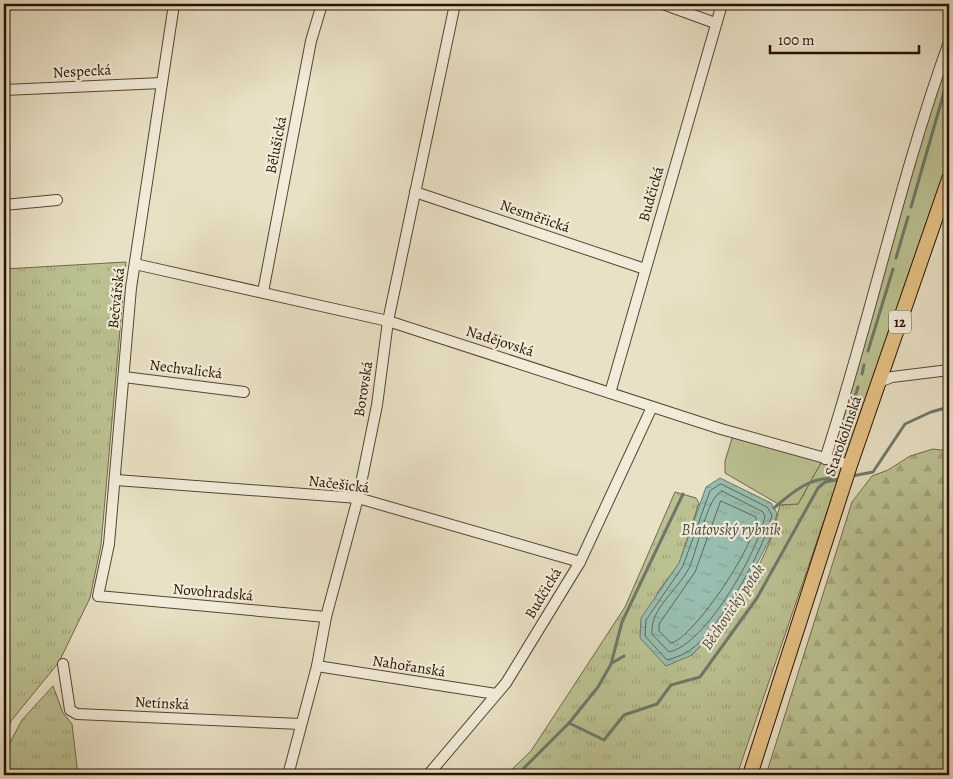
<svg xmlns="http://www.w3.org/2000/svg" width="953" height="779" font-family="Alegreya,serif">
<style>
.grass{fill:url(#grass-tufts);stroke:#726848}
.forest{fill:url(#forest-firs);stroke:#726848}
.park{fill:#bbc191;stroke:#726848}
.water{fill:url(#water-ripples);stroke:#6c786a}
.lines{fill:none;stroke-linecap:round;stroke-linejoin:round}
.shore{stroke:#606758;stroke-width:1}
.stream{stroke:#6c786a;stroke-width:3}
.minor-casing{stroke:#594431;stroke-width:12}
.major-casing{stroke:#291000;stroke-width:16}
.minor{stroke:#f1ecd9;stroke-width:10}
.major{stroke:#e4c082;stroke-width:14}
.labels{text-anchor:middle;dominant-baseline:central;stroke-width:4.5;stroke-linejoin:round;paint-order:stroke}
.shield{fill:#f1ecd9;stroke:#655241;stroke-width:1}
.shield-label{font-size:14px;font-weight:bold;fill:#291000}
.street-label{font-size:15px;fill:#291000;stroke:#f1ecd9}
.water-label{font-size:16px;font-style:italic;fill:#504d3e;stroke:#f1ecd9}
</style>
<defs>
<pattern id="grass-tufts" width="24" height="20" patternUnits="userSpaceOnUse" patternTransform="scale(1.25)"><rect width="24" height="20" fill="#bbc191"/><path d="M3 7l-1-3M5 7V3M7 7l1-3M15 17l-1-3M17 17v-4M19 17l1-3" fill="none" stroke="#a1a57b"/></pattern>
<pattern id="forest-firs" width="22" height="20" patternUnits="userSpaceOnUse" patternTransform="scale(1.25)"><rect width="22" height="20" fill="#bbc191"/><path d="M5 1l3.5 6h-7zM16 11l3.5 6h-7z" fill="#a1a57b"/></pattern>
<pattern id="water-ripples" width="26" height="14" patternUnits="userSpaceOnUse" patternTransform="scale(1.25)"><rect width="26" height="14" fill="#98beb0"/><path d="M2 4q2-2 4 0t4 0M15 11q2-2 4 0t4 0" fill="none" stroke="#83a296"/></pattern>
</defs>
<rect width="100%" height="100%" fill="#e9e1c5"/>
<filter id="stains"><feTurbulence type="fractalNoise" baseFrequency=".004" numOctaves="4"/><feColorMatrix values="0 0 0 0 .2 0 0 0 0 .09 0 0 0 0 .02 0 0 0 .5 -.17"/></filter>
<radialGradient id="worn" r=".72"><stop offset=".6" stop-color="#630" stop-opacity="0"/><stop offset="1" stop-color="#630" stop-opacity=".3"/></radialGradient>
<g class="grass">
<polygon points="126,262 101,545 90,598 59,662 11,721 4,737 4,269"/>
<path d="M822,461L842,468L737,775H630L610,770L585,775H506L531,751L625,607L675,492L696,498L699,503L679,564L657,593L692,655C725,620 755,581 772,536C776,526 777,515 780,505L798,504Z"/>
<polygon points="53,686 63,713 72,724 78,775 4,775 5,752 22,720"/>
</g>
<polygon class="forest" points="933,449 949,451 949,775 766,775 852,502 872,476 888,470 910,456"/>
<g class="park">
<polygon points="949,45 949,176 850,465 825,459"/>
<polygon points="733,435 822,461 798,504 780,505 725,473 725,461"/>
</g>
<polygon class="water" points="720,478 771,503 777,513 772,535 741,594 722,623 692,655 666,666 640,638 641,618 679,563 706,487"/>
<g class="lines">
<g class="shore">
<path d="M721,484L767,507L772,515C764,550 719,631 689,651C683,655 674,658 667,660L645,636L646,620L683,566L710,491Z"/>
<path d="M722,491L763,512L765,516C758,552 706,644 669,652L652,634C650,608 678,590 689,568C697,552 707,496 722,491Z"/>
<path d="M721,501L756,517C760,539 694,638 671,643L659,631V624L695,572Z"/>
</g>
<g class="stream">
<polyline points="911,207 949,75"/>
<polyline points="896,258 908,217"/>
<polyline points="868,351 893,269"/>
<polyline points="862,374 864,365"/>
<polyline points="837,453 858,387"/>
<polyline points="852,476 873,472 905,424 931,412 949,407"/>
<polyline points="829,478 832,469"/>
<path d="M774,508C790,494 812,475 835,479"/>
<polyline points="612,663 624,656"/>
<polyline points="569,723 598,687 611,664 622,622 683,494"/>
<polyline points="517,775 569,723 604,740 624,715 657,704 671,685 700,677 757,598 818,488 825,482 841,479"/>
</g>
<g class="minor-casing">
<g id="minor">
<polyline points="174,4 131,288 109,544 98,596 326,617"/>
<polyline points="663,4 715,23"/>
<polyline points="4,90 162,83"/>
<polyline points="415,192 645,269"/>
<polyline points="4,205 57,200"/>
<polyline points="135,264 388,321 721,429 850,465"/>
<polyline points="263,292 311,41 322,4"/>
<polyline points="124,377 244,392"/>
<polyline points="879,382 892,377 949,370"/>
<polyline points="610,393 722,4"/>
<path d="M825,459C870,321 900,178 949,42"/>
<polyline points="116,480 358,498 580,562"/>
<polyline points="63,664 70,710 77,714 301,724"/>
<polyline points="317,666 496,694"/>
<polyline points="288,775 317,666 326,617 358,498 377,405 388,321 455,4"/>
<polyline points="428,775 506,683 580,562 652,407"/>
</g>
</g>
<g class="major-casing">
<polyline id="major" points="750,775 850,465 949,179"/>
</g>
<use href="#minor" class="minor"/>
<use href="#major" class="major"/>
</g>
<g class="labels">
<rect class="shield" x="889" y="310.5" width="22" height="23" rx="4"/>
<g class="shield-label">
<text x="900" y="322">12</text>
</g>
<g class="street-label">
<text transform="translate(82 71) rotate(-3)">Nespecká</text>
<text transform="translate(276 145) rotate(-79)">Bělušická</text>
<text transform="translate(651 194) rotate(-74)">Budčická</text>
<text transform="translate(535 216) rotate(19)">Nesměřická</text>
<text transform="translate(116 298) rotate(-84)">Bečvářská</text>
<text transform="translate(500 341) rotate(18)">Nadějovská</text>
<text transform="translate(186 369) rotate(7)">Nechvalická</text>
<text transform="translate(363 389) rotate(-81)">Borovská</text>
<text transform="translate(843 436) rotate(-71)">Starokolínská</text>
<text transform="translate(339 484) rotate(7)">Načešická</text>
<text transform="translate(213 592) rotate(5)">Novohradská</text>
<text transform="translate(543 593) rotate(-59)">Budčická</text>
<text transform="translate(409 666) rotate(9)">Nahořanská</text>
<text transform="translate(162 703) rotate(3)">Netínská</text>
</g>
<g class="water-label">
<text x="731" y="530">Blatovský rybník</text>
<text transform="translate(733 607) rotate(-56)">Běchovický potok</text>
</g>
</g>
<rect width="953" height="779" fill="none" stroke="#e9e1c5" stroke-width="20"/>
<rect x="5" y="5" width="943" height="769" fill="none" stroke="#291000" stroke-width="2.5"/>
<rect x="10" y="10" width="933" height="759" fill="none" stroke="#291000"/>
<path d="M770 45v8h149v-8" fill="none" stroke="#291000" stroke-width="2.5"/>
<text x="778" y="45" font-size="15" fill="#291000" stroke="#f1ecd9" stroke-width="4" paint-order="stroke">100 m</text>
<rect width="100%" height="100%" filter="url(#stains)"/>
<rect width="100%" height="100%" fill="url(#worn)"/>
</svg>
